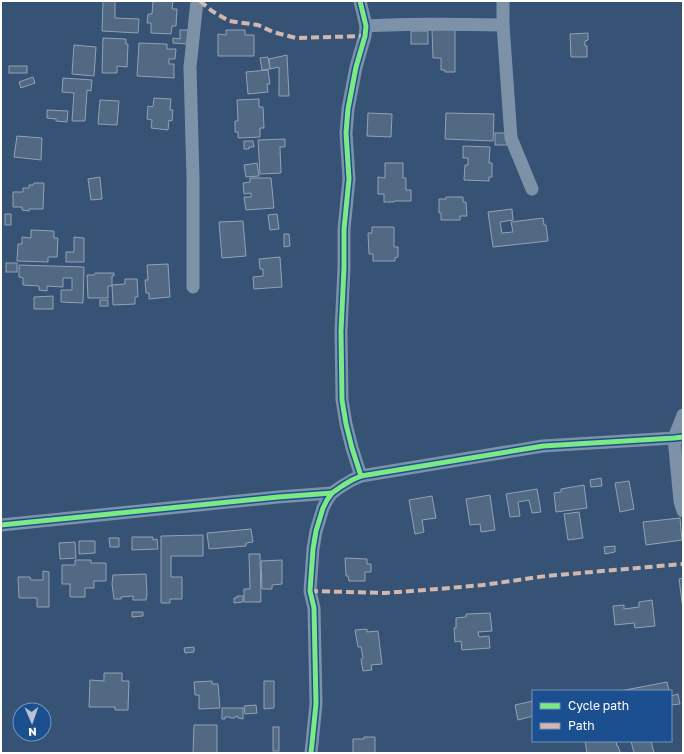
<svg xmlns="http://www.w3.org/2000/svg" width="684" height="754" font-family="'Golos Text',sans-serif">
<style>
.building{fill:#526984;stroke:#92a2b6}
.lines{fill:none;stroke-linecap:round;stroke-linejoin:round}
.street{stroke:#7d92a8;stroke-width:13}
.quiet{stroke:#d1b7ad;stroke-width:4;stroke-dasharray:8 4;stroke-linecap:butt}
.cycleway-casing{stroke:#1b4f8f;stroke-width:8}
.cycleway{stroke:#7ce984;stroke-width:5}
</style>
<rect width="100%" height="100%" fill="#365274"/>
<g class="building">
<polygon points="103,1 115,1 115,18 139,19 138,33 102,31"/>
<polygon points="153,1 173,1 172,9 177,9 176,26 172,26 171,34 151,33 151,23 147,23 148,14 152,14"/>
<polygon points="455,29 455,72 445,72 445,70 441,70 441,58 433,58 432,30"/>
<polygon points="180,30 188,30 187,44 173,43 173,38 180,39"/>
<polygon points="226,30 245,30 245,35 254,35 254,56 218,56 218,34 226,35"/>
<rect x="411" y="31" width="17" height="13"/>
<polygon points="588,33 588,40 585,41 585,46 587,46 587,57 571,57 570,34"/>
<polygon points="103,38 126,39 126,44 128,44 127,67 117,66 117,73 102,73"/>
<polygon points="139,43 167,44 167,49 176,49 175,59 169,59 169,64 174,64 174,78 137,76"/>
<polygon points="74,45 96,47 94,76 72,74"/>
<polygon points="287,55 289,96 279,96 279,67 270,69 269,59"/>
<polygon points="268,57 270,69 262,70 260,58"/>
<rect x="9" y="66" width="18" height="7"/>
<polygon points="268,70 270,84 267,84 268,92 248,94 246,72"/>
<polygon points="33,77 35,83 21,88 19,82"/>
<polygon points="63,78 92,80 91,91 87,90 85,121 72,121 74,93 62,92"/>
<polygon points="154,98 171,99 170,110 173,110 172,121 169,120 168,130 151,128 152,120 147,119 148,106 153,107"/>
<polygon points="259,99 259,107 263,107 264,128 260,128 260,137 238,138 238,132 235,132 235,121 238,121 237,100"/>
<polygon points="100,100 119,101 117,125 98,124"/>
<polygon points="47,110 68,111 67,122 56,121 56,119 47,118"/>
<polygon points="368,113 392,114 391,137 367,136"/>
<polygon points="446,113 494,114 493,141 445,139"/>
<rect x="495" y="133" width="14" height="12"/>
<polygon points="17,136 42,138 41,160 14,157"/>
<polygon points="285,139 285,147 280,147 281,173 260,174 258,140"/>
<polygon points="244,141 253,141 254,147 249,147 249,149 244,149"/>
<polygon points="463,146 490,147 489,163 492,163 492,177 489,177 489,181 464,180 465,165 468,165 468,158 463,158"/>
<polygon points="257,163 259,176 246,177 244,165"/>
<polygon points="385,163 403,163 403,178 406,178 406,190 411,190 411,201 394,201 394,202 384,202 384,194 378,194 378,177 385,178"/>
<polygon points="100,177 102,199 91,200 88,179"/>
<polygon points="250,178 271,178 274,208 246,210 244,197 251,197 251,193 244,194 243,183 250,182"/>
<polygon points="34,183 44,183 43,209 29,209 29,211 22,210 22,207 13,207 13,192 23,192 23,188 29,188 29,185 33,185"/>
<polygon points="446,197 463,197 463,202 466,202 467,216 460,216 460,220 441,220 441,213 439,213 439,199 446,199"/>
<polygon points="512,209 513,220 500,222 502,233 513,232 511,222 543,218 544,225 546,225 548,241 493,247 488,212"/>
<rect x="5" y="214" width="6" height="11"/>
<polygon points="277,214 279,229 270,230 268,215"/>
<polygon points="243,221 246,256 222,258 219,222"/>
<polygon points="372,227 394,227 394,247 398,247 398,257 395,258 395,261 373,261 373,254 369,254 368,233 372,233"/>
<polygon points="31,230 54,231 54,238 58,238 57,257 48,257 48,262 17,261 18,244 22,244 22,237 31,238"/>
<polygon points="284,234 289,234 290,246 284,247"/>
<polygon points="74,237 84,238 84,262 66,262 66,252 74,252"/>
<polygon points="280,257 282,287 254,289 253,277 263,276 263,269 260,269 259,259"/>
<rect x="6" y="263" width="11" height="9"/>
<polygon points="168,264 170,297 149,299 149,293 146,293 145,280 148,280 147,265"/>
<polygon points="19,265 84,267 83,303 61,302 61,290 72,290 72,278 63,278 63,287 47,286 47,291 39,290 39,286 23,285 23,278 19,277"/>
<polygon points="95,273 114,273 114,276 112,276 112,286 108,286 108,298 88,298 87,275 94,275"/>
<polygon points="125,279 137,279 138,297 135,297 135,304 113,305 112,285 125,284"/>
<polygon points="53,296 53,309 34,309 34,297"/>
<rect x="100" y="300" width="8" height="6"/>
<polygon points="601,478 602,486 591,487 590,480"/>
<polygon points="629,481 634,509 620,512 615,483"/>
<polygon points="584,485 587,508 556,512 554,493 561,492 561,489"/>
<polygon points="537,489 541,512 532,513 529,500 518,502 520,516 510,517 506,494"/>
<polygon points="490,495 495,530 481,532 480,524 470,525 466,499"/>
<polygon points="432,496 436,518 422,520 424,532 415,534 409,500"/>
<polygon points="579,512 583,538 568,540 564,514"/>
<polygon points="680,518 682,540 646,545 643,522"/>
<polygon points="251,529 253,542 246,543 246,546 209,549 207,533"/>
<polygon points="203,535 203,556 171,556 171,577 182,577 182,599 170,599 170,603 161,603 161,536"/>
<polygon points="132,537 153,537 153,540 157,539 158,549 132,550"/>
<polygon points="109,538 119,538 119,547 110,547"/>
<polygon points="79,541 95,541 95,553 79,554"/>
<polygon points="75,542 76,558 60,559 59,543"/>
<polygon points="615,546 615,552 605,554 604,547"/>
<polygon points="249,554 260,554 261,602 244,602 244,589 250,589"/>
<polygon points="345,558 367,559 367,564 371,564 371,572 365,572 365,581 349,581 348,576 346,576"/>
<polygon points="75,560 91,560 91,563 106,563 106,581 94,581 94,588 85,588 85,597 70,597 70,584 62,584 62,565 75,565"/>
<polygon points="282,560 282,584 272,585 272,589 262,589 261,561"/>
<polygon points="43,571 49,572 49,607 37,607 37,598 19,598 18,577 30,577 31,580 43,580"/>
<polygon points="146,574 147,594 146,600 133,600 133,596 121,597 121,599 114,599 112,584 113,575"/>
<polygon points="683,578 683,609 679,579"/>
<polygon points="237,596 243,596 243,602 234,603 234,598 237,598"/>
<polygon points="652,600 655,626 635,628 634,623 615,625 613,606 624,605 624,609 639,607 639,602"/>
<polygon points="132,612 143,612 143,616 132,617"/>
<polygon points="490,613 492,631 478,632 479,637 489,636 490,648 462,650 461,641 455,642 454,628 456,628 456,618 466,617 466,614"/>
<polygon points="367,629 367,632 378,631 382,664 371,665 372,670 363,671 361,659 363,658 361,647 358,647 355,630"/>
<polygon points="194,647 194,652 185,653 184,648"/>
<polygon points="104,673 122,673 122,681 129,681 128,710 115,710 115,707 89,707 90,680 104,681"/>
<polygon points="212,681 212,684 218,684 220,708 199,709 199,695 195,695 194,682"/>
<polygon points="264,681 274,681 274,708 264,709"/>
<polygon points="667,682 669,691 620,691"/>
<polygon points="678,694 680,704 671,705 671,696"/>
<polygon points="533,701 533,716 518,720 515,705"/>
<polygon points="256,705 257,713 245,714 244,706"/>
<polygon points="222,708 243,708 243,719 238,718 238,716 235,717 235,718 230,718 230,717 225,717 225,719 222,719"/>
<polygon points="194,725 217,725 217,753 193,753"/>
<rect x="273" y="727" width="6" height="24"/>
<polygon points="364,737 375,737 375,753 353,753 353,739 364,739"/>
<polygon points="585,741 616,741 617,746 618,746 620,752 619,753 587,753"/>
<polygon points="631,741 651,741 654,753 634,753"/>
</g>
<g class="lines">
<g class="street">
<polyline points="360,1 366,26 365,36 356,67 348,109 346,133 349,179 344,229 344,268 341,331 342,400 346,424 352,448 361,476"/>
<polyline points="503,1 503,25 511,138 532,189"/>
<path d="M366,26C412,23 458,24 503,25"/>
<polyline points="193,287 193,179 190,67 197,1"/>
<polyline points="683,415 674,438 680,501 683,511"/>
<polyline points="1,525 278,497 332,493"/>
<polyline points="311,753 316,704 314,608 310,591 313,549 316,531 323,508 327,500 332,493 342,486 352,480 361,476 543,446 674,438 683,437"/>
</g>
<g class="quiet">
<polyline points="200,1 212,11 229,21 258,25 273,32 296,38 365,36"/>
<polyline points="310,591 385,593 438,589 483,585 546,576 683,564"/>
</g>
<g class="cycleway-casing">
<g id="cycleway">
<polyline points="360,1 366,26 365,36 356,67 348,109 346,133 349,179 344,229 344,268 341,331 342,400 346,424 352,448 361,476"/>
<polyline points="1,525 278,497 332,493"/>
<polyline points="311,753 316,704 314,608 310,591 313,549 316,531 323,508 327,500 332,493 342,486 352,480 361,476 543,446 674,438 683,437"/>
</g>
</g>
<use href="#cycleway" class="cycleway"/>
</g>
<rect width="684" height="754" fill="none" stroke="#ffffff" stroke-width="4"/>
<rect x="532" y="690" width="140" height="52" fill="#1b4f8f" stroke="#7695bc"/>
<rect x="540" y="703" width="20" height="6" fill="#7ce984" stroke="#7695bc"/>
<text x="568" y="710" font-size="12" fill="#ffffff">Cycle path</text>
<rect x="540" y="723" width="20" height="6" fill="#d1b7ad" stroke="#7695bc"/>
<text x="568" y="730" font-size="12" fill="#ffffff">Path</text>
<g transform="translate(32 722) rotate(178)"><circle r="19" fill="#1b4f8f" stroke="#7695bc"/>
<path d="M0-3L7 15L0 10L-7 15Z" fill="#b9c2ce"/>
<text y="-6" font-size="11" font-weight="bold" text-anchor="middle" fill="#ffffff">N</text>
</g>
</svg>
